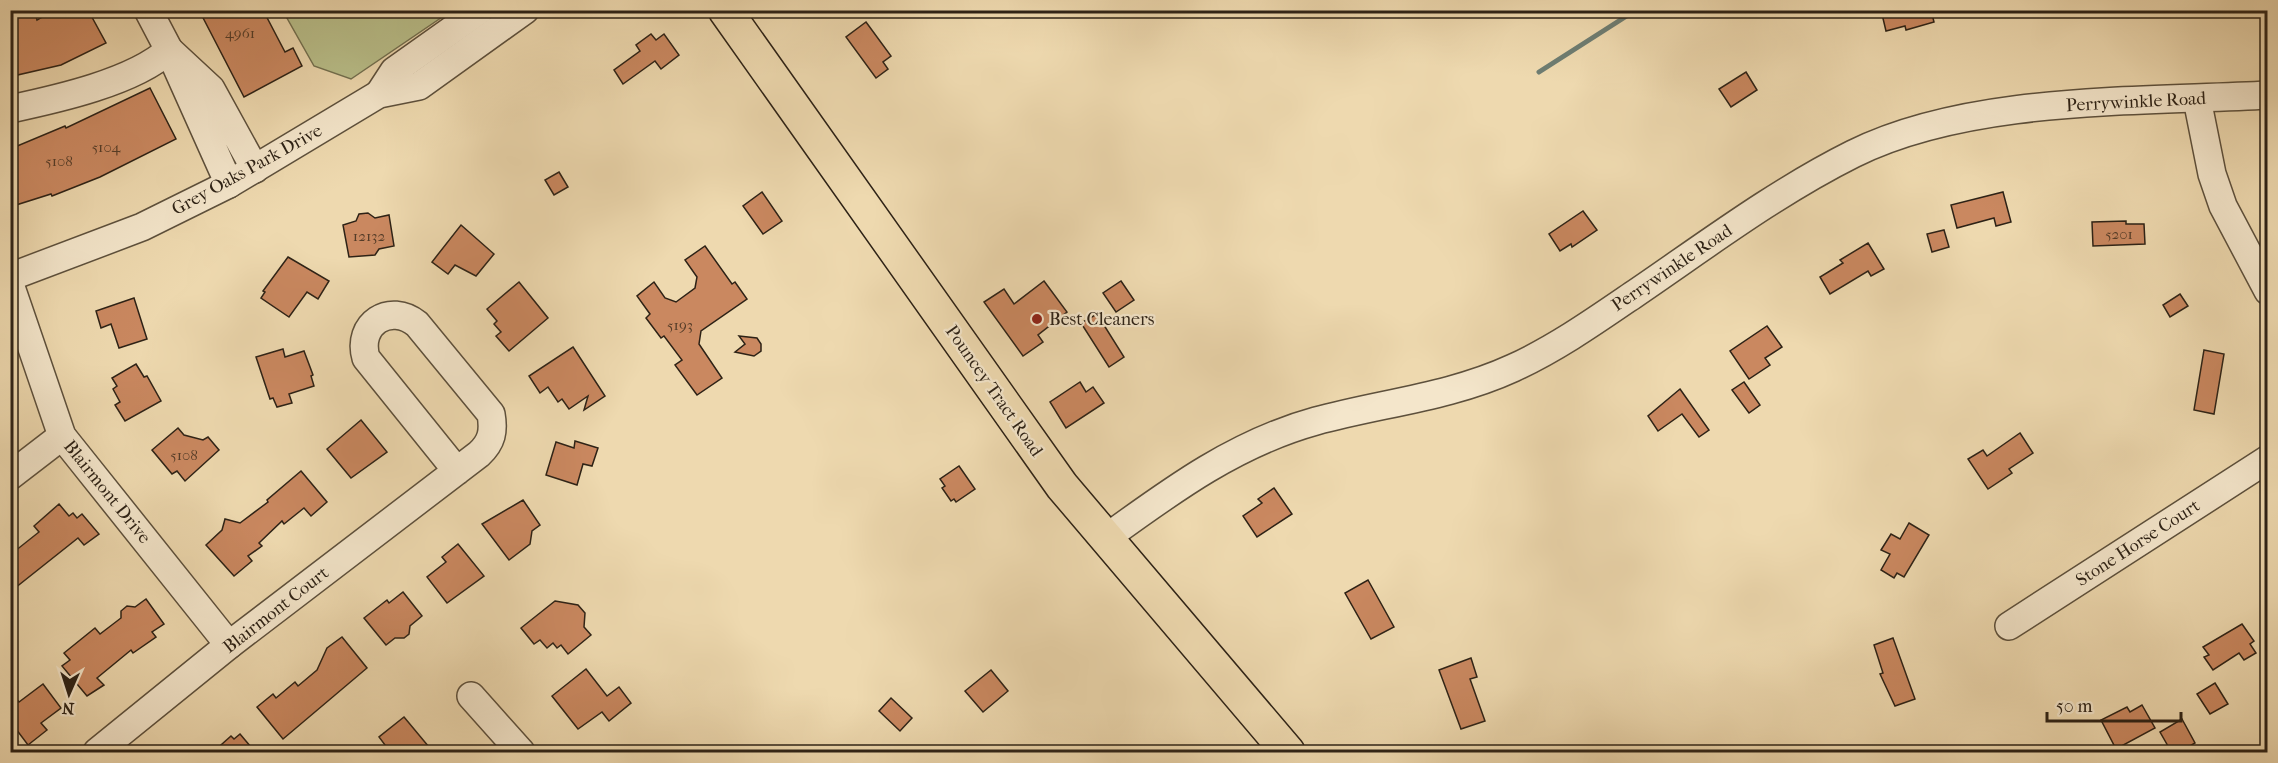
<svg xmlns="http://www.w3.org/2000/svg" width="2278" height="763" font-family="'IM FELL French Canon',serif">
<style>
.pitch{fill:#b9bf8a;stroke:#737050;stroke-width:1.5}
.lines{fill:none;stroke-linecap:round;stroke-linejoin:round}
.stream{stroke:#6e7d72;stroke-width:5}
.building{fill:#ca8860;stroke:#2d2216;stroke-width:1.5}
.minor-casing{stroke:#5d503c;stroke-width:30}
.major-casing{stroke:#2d2216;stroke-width:36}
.minor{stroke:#f4e6cb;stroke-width:27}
.major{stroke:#eed9af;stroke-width:33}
.poi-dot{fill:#8f2418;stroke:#f4e6cb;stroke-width:2}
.labels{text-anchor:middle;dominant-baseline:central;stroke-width:4.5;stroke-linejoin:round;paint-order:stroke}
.number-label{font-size:15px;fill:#543c28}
.street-label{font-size:18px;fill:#2d2216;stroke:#f4e6cb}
.poi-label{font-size:18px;fill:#2d2216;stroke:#f4e6cb;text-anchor:start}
</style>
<rect width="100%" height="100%" fill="#eed9af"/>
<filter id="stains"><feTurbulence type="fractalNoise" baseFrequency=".00333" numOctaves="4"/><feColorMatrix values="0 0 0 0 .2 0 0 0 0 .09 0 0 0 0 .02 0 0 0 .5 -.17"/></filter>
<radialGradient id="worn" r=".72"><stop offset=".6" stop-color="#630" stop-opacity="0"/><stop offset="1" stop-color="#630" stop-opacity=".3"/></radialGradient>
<polygon class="pitch" points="283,11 451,11 351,79 314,66"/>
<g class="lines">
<polyline class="stream" points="1539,72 1636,10"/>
</g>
<g class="building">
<polygon points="54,10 88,10 106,43 61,65 13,76 10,65 10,18 35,12 37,20"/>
<polygon points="199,10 263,10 285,52 293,48 302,66 244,97"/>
<polygon points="1881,10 1931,10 1934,22 1906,30 1905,26 1886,31"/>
<polygon points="866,22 891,56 883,62 888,69 876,78 846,37"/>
<polygon points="651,34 656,40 664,34 679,55 661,69 655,61 623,84 614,70 640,51 636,45"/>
<polygon points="1746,72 1757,90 1731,107 1719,89"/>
<polygon points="150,88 176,139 100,177 52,196 51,194 16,205 14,201 10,202 10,149 65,126 66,128"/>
<polygon points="559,172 568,187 554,195 545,180"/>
<polygon points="762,192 782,221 763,234 743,206"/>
<polygon points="2003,192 2011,222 1996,226 1994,218 1957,228 1951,205"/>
<polygon points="1583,211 1597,230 1572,247 1571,244 1560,251 1549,234"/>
<polygon points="368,213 375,218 389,215 394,246 379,249 375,255 349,257 343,225 356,221 359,214"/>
<polygon points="2126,221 2126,224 2144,224 2145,244 2093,246 2092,222"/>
<polygon points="461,225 494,254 476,276 455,265 448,274 432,262"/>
<polygon points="1944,230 1949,247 1932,252 1927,234"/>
<polygon points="1868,243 1884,269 1871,276 1868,271 1830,294 1820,277 1843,263 1840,260"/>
<polygon points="705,246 732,284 735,282 747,299 701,331 699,344 722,378 697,395 675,365 682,360 664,336 661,338 646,318 650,314 637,296 654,282 665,298 676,302 695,288 697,277 685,260"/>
<polygon points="288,257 329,281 318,299 307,292 289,317 261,298 265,292 263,291"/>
<polygon points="1044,281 1067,312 1038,335 1043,342 1023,356 984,302 1004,289 1014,304"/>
<polygon points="1121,281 1134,300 1116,312 1103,293"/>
<polygon points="519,282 548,318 509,351 496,336 501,332 494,324 497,321 487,309"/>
<polygon points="2180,294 2188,306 2170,317 2163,305"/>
<polygon points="134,298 147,339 119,348 111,324 101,328 96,311"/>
<polygon points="1097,314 1124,357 1109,367 1081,323"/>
<polygon points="1767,326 1782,347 1765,358 1770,365 1749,379 1730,351"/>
<polygon points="739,336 757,338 761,344 761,351 754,356 735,352 745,344"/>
<polygon points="573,347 605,396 584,410 588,396 569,409 562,399 558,402 548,387 540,393 529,376"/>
<polygon points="283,349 285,357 304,351 313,375 311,376 314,386 289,394 292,403 277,407 273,398 270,399 256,357"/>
<polygon points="2204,350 2224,354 2214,414 2194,410"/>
<polygon points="136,364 144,377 147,376 161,401 125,421 115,405 120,402 113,389 117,386 112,378"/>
<polygon points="1080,382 1086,392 1093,387 1104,403 1066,428 1050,402"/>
<polygon points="1744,382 1760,405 1749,413 1732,390"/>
<polygon points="1680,389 1709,430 1699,437 1682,414 1658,431 1648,416"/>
<polygon points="361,420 387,452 351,478 327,449"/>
<polygon points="178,428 184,435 203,440 208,437 219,450 185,481 177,471 172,474 152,450"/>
<polygon points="2020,433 2033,453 2009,469 2012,473 1988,489 1968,459 1983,450 1987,456"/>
<polygon points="575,441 598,448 592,466 583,464 577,485 546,475 556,442 574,448"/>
<polygon points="959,466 975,489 956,502 954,499 951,501 942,488 945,486 940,479"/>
<polygon points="301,471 327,502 311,516 304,508 284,524 282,521 259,543 262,546 248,556 252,561 234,576 206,545 222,530 225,519 240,523 268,502 267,500"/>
<polygon points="1274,488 1292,514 1257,537 1243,516 1262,503 1258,499"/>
<polygon points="523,500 540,525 532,531 530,544 509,560 482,524"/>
<polygon points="59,504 69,516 73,513 77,518 82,514 99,534 84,545 78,538 10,592 10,555 39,532 34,526"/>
<polygon points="1909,523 1929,535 1904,577 1897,573 1894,578 1881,570 1890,554 1881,550 1891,534 1900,539"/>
<polygon points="458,544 484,576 447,603 427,577 446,562 442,557"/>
<polygon points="1368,580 1394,627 1371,639 1345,593"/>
<polygon points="403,592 422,616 410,626 409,634 404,638 395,638 386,645 364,618 387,600 389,603"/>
<polygon points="146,599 164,624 152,632 156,637 133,653 131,650 97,678 104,685 87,696 62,666 70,660 64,653 95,628 100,634 121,618 121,611 127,606 135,607"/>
<polygon points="555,601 578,605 585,613 584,627 591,635 568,654 561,645 557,648 553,643 547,648 540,640 534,644 521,628"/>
<polygon points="2242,624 2254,641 2250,644 2256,653 2244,660 2239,653 2213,670 2204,657 2209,655 2203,647"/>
<polygon points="342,637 367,668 283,739 257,707 273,694 276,698 295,682 298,686 317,670 327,648"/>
<polygon points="1893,638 1915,699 1895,706 1880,674 1883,673 1874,645"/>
<polygon points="1471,658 1477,677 1470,679 1485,721 1461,729 1439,670"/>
<polygon points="586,669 607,696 619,687 631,703 609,721 602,712 578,729 552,696"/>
<polygon points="991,670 1008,691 983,712 965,691"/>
<polygon points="2215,683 2228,704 2210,714 2197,694"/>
<polygon points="43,684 61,708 41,723 47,730 28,745 10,721 10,691 19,702"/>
<polygon points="891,698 912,718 900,731 879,711"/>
<polygon points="2142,705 2155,728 2116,749 2101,720 2127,707 2130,712"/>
<polygon points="404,717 434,753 391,753 379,737"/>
<polygon points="2182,719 2195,743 2178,753 2172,753 2160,732"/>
<polygon points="240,734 256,753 212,753 231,736 234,739"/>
</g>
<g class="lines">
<g class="minor-casing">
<g id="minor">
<polyline points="379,94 394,71 480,10"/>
<polyline points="2197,99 2212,174 2223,206 2268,291"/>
<path d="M10,109C57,99 134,82 169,50L148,10"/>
<polyline points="229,184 169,50 211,89 255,169"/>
<polyline points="10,277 142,227 229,184 379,94 419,86 525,10"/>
<polyline points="10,284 62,436 229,645"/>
<polyline points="10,476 62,436"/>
<path d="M1106,538C1172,490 1236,443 1316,421C1382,403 1450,397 1513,368C1555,349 1595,321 1633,295C1705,246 1775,193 1853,154C1969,96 2139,102 2268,95"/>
<polyline points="2009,626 2268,459"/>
<polyline points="471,696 521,752"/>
<path d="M97,752L229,645L479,454C492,442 494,431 491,414L417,324C390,302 356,324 366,358L457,471"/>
</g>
</g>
<g class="major-casing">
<polyline id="major" points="725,10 1062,486 1288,752"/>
</g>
<use href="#minor" class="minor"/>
<use href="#major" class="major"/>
</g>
<circle class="poi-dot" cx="1037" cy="319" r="6"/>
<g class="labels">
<g class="number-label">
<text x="240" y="33">4961</text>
<text x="106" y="147">5104</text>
<text x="59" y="161">5108</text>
<text x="2119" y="234">5201</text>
<text x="369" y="236">12132</text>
<text x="680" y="325">5193</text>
<text x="184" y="455">5108</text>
</g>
<g class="street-label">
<text transform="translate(2136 102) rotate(-3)">Perrywinkle Road</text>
<text transform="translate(247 170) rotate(-29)">Grey Oaks Park Drive</text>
<text transform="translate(1672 268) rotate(-34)">Perrywinkle Road</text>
<text transform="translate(994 391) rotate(55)">Pouncey Tract Road</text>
<text transform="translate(107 492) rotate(51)">Blairmont Drive</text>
<text transform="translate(2138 543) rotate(-33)">Stone Horse Court</text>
<text transform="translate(276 610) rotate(-38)">Blairmont Court</text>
</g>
<g class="poi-label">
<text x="1049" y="319">Best Cleaners</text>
</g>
</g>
<rect width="2278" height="763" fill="none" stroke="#eed9af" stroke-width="36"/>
<rect x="12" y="12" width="2254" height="739" fill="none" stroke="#2d2216" stroke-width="3"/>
<rect x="18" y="18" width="2242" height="727" fill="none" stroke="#2d2216" stroke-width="1.5"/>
<g transform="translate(69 694) rotate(183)" stroke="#f4e6cb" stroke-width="4.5" paint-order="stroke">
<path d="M0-4.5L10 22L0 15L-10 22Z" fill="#2d2216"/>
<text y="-9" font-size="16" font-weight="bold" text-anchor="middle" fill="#2d2216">N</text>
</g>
<path d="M2047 712v9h134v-9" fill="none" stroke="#2d2216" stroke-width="3"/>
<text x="2056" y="712" font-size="18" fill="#2d2216" stroke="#f4e6cb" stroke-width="4.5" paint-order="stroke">50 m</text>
<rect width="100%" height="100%" filter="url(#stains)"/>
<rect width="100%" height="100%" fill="url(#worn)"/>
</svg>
